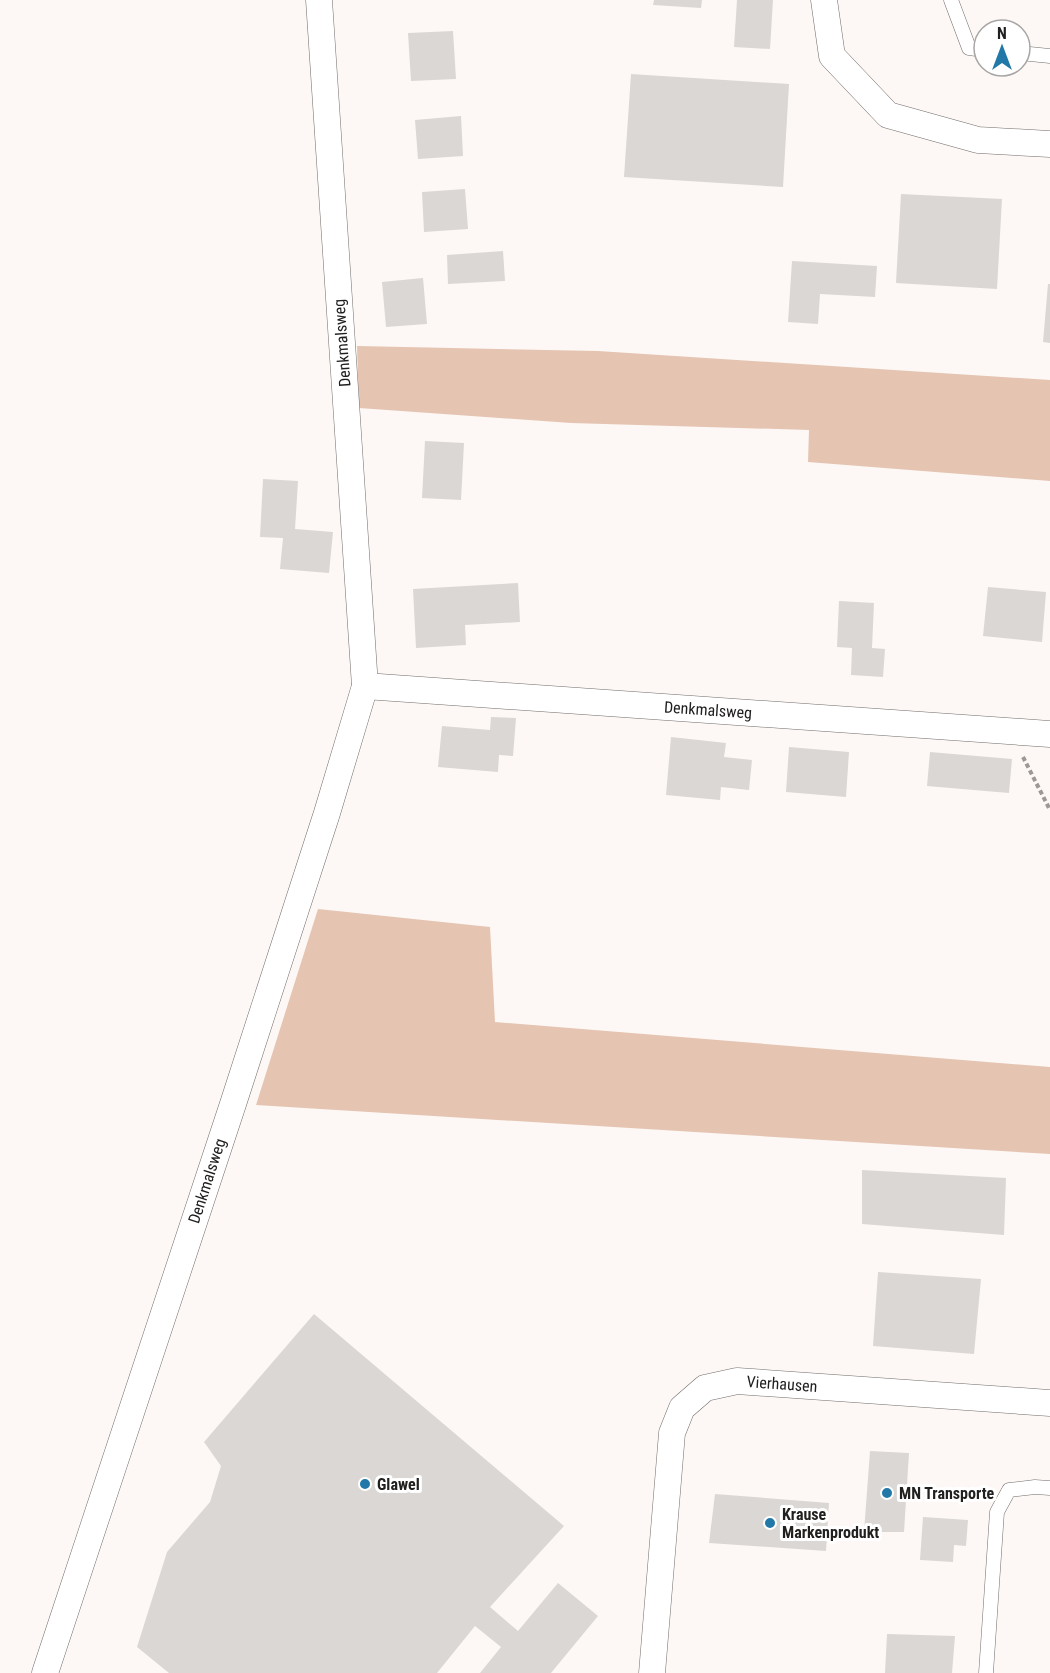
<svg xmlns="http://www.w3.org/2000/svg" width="1050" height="1673" font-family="'Roboto Condensed',sans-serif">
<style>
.green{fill:#e5c4b2}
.building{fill:#dbd7d4}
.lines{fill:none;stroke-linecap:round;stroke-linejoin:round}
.service-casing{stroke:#716d6b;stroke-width:15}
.minor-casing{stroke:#716d6b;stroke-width:27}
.path{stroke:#9b9895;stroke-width:4;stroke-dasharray:4.5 3;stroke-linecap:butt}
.service{stroke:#fff;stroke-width:14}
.minor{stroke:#fff;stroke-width:26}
.poi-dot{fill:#2278a7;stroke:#fff;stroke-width:2}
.labels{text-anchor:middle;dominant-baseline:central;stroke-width:6;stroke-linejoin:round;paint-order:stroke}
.street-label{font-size:16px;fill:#22201f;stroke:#fff}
.poi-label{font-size:16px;font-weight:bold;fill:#22201f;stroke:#fff;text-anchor:start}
</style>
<rect width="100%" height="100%" fill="#fdf8f5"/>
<g class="green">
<polygon points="357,346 598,351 1050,380 1050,481 808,462 809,430 571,423 359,408"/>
<polygon points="318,909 490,927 495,1022 1050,1067 1050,1154 256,1105"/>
</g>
<g class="building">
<polygon points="654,0 702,0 701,8 653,5"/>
<polygon points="737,0 773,0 770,49 734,47"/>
<polygon points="453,31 456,79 411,81 408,33"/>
<polygon points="631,74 789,84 783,187 624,177"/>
<polygon points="461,116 463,156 418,159 415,120"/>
<polygon points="465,189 468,229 424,232 422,192"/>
<polygon points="901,194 1002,199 997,289 896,283"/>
<polygon points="503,251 505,281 448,284 447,255"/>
<polygon points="792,261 877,266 875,297 820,294 818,324 788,322"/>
<polygon points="423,278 427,324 386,327 382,282"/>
<polygon points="1048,284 1050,284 1050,343 1043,342"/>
<polygon points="425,441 464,443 461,500 422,498"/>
<polygon points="263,479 298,481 295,529 333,532 329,573 280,569 283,538 260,537"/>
<polygon points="518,583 520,622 465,625 466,645 416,648 413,589"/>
<polygon points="988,587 1046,592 1042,642 983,636"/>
<polygon points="839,601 874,603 872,648 885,649 883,677 851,675 852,648 837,647"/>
<polygon points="491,717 516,718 513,756 499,755 498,772 438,767 442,726 490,730"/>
<polygon points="671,737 726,743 724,757 752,760 749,790 721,787 720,800 666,795"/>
<polygon points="789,747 849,752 846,797 786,792"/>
<polygon points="930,752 1012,759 1009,793 927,786"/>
<polygon points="862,1170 1006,1178 1004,1235 862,1224"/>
<polygon points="878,1272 981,1279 974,1354 873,1346"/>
<polygon points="314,1314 564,1526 490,1607 518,1631 558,1583 598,1616 551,1673 480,1673 501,1647 475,1626 437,1673 169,1673 137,1647 167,1552 210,1502 221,1466 204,1442"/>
<polygon points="870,1451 909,1453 904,1532 864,1532"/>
<polygon points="715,1494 829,1503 826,1551 709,1543"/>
<polygon points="923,1517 968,1520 966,1546 954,1545 953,1562 920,1560"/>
<polygon points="887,1634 955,1636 952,1673 885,1673"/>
</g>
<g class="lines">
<g class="service-casing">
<g id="service">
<polyline points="951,0 969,48 984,50"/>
<polyline points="1020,53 1050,56"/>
<polyline points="986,1673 997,1512 1009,1490 1035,1487 1050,1488"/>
</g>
</g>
<g class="minor-casing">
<g id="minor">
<polyline points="824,0 832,56 888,115 978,140 1050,144"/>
<polyline points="365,686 1050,734"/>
<polyline points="45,1673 233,1104 327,813 365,686 319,0"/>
<polyline points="652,1673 672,1433 682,1408 705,1388 737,1381 1050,1403"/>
</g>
</g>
<polyline class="path" points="1023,757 1050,810"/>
<use href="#service" class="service"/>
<use href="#minor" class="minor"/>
</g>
<g class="poi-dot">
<circle cx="365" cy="1484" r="6"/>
<circle cx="887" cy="1493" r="6"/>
<circle cx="770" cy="1523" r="6"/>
</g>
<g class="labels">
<g class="street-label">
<text transform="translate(342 343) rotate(-94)">Denkmalsweg</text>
<text transform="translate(708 710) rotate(4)">Denkmalsweg</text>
<text transform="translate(207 1181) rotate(-72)">Denkmalsweg</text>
<text transform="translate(782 1384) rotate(4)">Vierhausen</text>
</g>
<g class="poi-label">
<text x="377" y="1484">Glawel</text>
<text x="899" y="1493">MN Transporte</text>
<text x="782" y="1514">Krause<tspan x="782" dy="18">Markenprodukt</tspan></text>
</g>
</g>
<g transform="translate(1002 48)"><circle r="28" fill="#ffffff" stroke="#a7a6a5" stroke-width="1.5"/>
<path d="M0-4.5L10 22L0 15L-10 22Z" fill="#2278a7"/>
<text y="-9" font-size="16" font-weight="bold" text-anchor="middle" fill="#22201f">N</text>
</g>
</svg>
